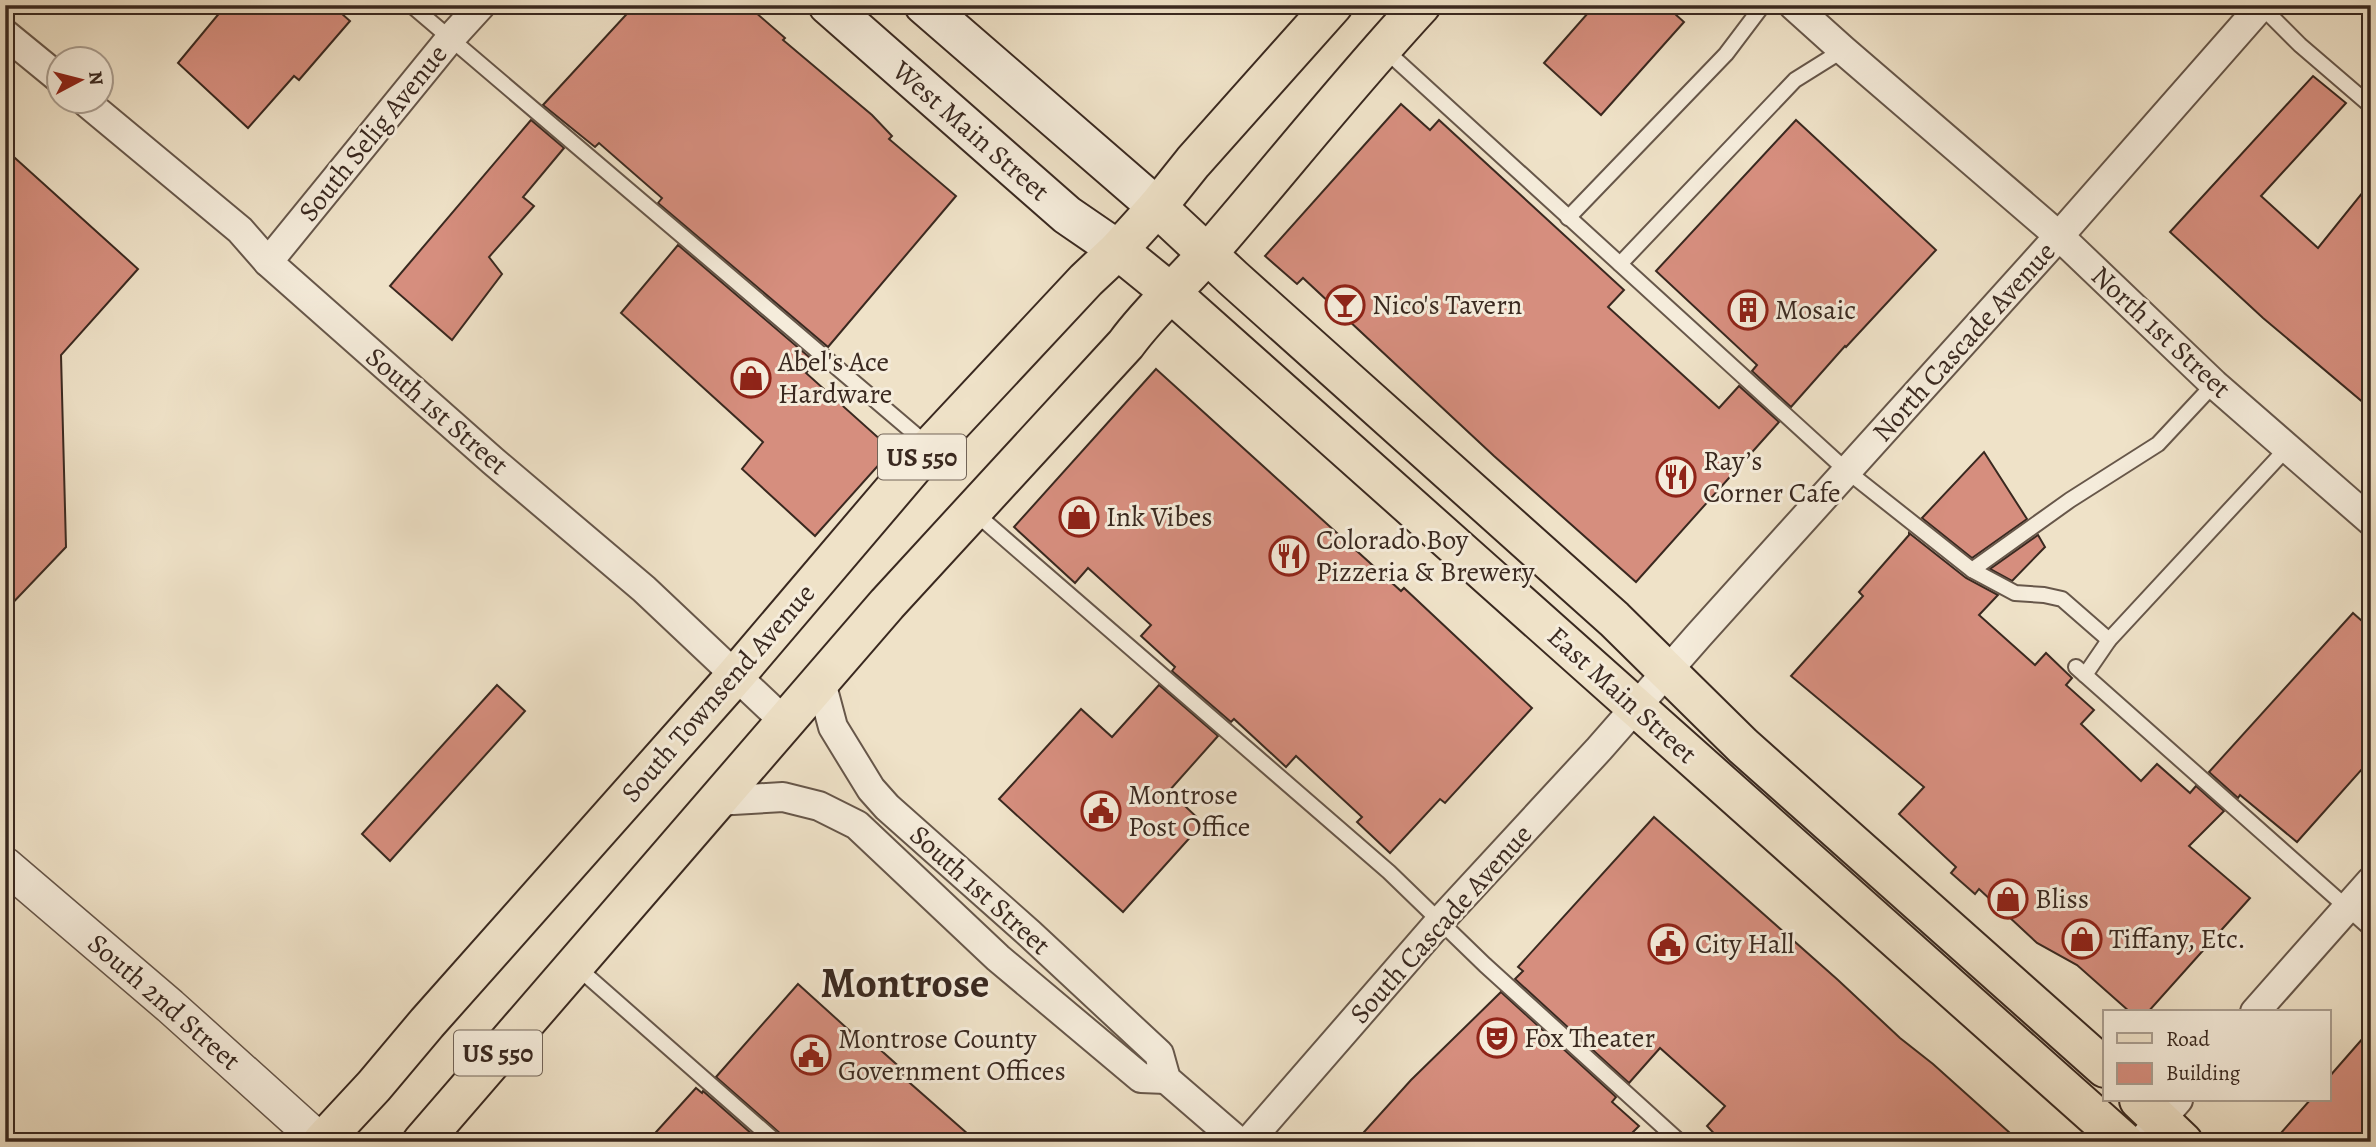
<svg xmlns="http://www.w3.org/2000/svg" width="2376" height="1147" font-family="Alegreya,serif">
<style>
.building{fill:#d68e7e;stroke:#3a2920;stroke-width:2}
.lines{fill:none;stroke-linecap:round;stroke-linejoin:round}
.service-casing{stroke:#67574a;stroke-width:18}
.minor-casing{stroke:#67574a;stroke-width:32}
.tertiary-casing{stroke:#67574a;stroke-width:38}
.secondary-casing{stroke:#3a2920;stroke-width:42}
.primary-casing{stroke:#3a2920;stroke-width:42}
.trunk-casing{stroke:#3a2920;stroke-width:42}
.service{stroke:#f5ecdb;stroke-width:14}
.minor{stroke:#f5ecdb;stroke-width:28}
.tertiary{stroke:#f5ecdb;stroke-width:35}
.secondary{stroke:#f5ecdb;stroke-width:38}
.primary{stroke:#efe2c8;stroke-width:38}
.trunk{stroke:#efe2c8;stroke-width:38}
.labels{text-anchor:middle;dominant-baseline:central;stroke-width:6;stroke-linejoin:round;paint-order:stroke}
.shield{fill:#f5ecdb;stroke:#726458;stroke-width:2}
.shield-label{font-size:26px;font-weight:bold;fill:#3a2920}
.street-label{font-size:28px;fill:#3a2920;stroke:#f5ecdb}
.poi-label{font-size:28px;fill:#3a2920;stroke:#f5ecdb;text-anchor:start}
.town-label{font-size:42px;font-weight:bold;fill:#3a2920;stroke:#f5ecdb}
</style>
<rect width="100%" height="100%" fill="#efe2c8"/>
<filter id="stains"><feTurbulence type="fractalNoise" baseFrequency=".00286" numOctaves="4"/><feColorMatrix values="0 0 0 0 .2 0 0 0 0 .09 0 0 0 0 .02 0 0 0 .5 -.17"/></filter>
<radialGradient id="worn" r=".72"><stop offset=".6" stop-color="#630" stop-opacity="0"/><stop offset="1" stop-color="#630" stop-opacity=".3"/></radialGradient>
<g class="building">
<polygon points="226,5 332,5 350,21 299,80 294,76 248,128 178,63"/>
<polygon points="635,5 747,5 785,38 783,40 872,115 892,136 889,139 956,196 828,347 658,203 662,198 599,143 595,147 543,105"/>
<polygon points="1595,5 1665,5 1684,22 1601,115 1544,63"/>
<polygon points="2313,76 2346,103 2261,196 2318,248 2371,182 2371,409 2263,318 2170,232"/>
<polygon points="1401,104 1430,130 1439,120 1624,290 1608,307 1719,408 1739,386 1779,422 1636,582 1494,456 1303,278 1297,284 1265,256"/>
<polygon points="531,120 564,148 523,197 534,206 489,257 502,274 452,340 390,286"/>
<polygon points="1796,120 1936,250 1846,347 1845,346 1791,407 1752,371 1757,365 1656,271"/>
<polygon points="5,149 138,269 61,355 66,547 5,611"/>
<polygon points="678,245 815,362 806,373 892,450 815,536 742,469 763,442 621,313"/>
<polygon points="1156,369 1401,591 1404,588 1532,708 1445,803 1440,799 1390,853 1357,822 1362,817 1296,756 1286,767 1234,719 1231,722 1172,671 1175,667 1141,636 1151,625 1088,568 1075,583 1014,527"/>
<polygon points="1984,452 2027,519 1972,558 1922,518"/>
<polygon points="1909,533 1966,578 1998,595 1979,615 2035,665 2046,653 2072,678 2066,685 2094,710 2081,724 2141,781 2157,764 2190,793 2196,786 2224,811 2189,846 2250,898 2148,1012 2130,1012 2077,965 2037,943 1979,889 1975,894 1951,873 1956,867 1899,814 1924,787 1791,676 1863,596 1859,592 1909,535"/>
<polygon points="2038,535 2045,547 2012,581 1990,569"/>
<polygon points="2353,613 2371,629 2371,759 2297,842 2240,795 2238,798 2209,772"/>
<polygon points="497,685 525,711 390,861 362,834"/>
<polygon points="1159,685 1218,736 1169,791 1203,823 1123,912 999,799 1081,709 1112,737"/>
<polygon points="1654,817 1838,980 1900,1038 1933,1064 2020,1142 1722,1142 1707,1126 1725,1106 1660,1048 1629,1083 1515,979 1523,971 1518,967"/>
<polygon points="798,984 861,1041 865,1036 905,1072 902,1076 977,1142 785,1142 782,1135 716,1077"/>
<polygon points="1501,992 1616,1097 1612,1102 1639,1126 1623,1142 1355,1142 1411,1080"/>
<polygon points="2371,1029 2371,1142 2273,1142 2310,1100 2329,1100 2329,1077"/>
<polygon points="696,1088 702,1093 703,1091 761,1142 647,1142"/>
</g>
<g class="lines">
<g class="service-casing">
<g id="service">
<polyline points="411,5 929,446"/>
<polyline points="2260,5 2300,45 2371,106"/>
<polyline points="1383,48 1847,471 1972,570 2070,500 2158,444 2214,384"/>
<polyline points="1568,218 1726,54 1763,5"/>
<polyline points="1620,264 1795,80 1843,50"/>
<polyline points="974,512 1389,872 1485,965 1680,1142"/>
<polyline points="1972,570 2015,593 2044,595 2062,599 2109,640"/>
<polyline points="2076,667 2371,929"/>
<polyline points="2085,675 2109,640 2287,448"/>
<polyline points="577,967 776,1142"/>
</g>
</g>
<g class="minor-casing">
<g id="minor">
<polyline points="1793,5 1843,50 2059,236 2214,384 2371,521"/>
<polyline points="5,34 60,79"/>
<polyline points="86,102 240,230 268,262 493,461 644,589 786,723"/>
<polyline points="268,262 449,40 481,5"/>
<polyline points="821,682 833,727 871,789 887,807 1030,934 1159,1054 1166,1079 1239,1142"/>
<polyline points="716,801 783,797 819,806 857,825 998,958 1141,1078 1166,1079"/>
<polyline points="2255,1012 2371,881"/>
<polyline points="1248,1142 1441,920 1599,749 1699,635 2059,236 2262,5"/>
<polyline points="2141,1142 2178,1100"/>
</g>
</g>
<g class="tertiary-casing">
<polyline id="tertiary" points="5,865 170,1006 321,1142"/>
</g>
<g class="secondary-casing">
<g id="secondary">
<polyline points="828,5 1067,215 1118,250"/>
<polyline points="924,5 1157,207"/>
</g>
</g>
<g class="primary-casing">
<g id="primary">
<polyline points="1157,207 1233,278 1614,619 1743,746 2105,1068"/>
<polyline points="1118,250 1171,293 2124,1142"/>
<polyline points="2139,1100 2183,1142"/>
</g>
</g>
<g class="trunk-casing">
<g id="trunk">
<polyline points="322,1142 374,1086 427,1023 736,675 930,447 1086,280 1118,250 1157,207 1193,162 1333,5"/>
<path d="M422,1142L887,604L1126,344C1150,311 1181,284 1208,253C1280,170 1347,85 1421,5"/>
</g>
</g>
<use href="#service" class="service"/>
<use href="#minor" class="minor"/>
<use href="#tertiary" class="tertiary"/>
<use href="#secondary" class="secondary"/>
<use href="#primary" class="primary"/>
<use href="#trunk" class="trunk"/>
</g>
<defs>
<g id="bar-ring" transform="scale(2.0125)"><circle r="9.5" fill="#f5ecdb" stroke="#8f2418" stroke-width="1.5"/><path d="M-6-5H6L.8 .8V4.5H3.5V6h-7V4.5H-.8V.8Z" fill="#8f2418"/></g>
<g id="building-ring" transform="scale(2.0125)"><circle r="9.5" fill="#f5ecdb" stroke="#8f2418" stroke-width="1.5"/><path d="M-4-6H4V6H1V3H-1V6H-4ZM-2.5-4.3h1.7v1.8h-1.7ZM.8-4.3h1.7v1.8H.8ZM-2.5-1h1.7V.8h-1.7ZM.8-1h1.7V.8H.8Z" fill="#8f2418"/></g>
<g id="shop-ring" transform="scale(2.0125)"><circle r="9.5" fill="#f5ecdb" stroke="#8f2418" stroke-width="1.5"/><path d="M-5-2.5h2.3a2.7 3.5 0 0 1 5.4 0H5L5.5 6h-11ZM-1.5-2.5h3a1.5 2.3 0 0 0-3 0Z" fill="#8f2418"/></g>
<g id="restaurant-ring" transform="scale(2.0125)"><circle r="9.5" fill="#f5ecdb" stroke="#8f2418" stroke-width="1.5"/><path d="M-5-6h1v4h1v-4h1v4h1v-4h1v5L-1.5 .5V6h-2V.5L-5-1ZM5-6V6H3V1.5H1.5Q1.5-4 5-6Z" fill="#8f2418"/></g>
<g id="civic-ring" transform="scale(2.0125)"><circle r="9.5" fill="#f5ecdb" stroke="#8f2418" stroke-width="1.5"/><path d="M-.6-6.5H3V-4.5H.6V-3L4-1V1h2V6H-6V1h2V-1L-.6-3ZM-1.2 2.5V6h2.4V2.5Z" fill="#8f2418"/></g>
<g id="theatre-ring" transform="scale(2.0125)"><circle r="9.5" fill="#f5ecdb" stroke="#8f2418" stroke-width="1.5"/><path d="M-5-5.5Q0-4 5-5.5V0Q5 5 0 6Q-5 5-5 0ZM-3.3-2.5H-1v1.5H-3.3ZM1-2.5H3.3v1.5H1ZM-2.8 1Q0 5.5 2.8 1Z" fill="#8f2418"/></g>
</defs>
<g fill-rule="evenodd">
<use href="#bar-ring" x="1345" y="305"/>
<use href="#building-ring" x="1748" y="310"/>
<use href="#shop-ring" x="751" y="378"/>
<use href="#restaurant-ring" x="1676" y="477"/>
<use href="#shop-ring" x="1079" y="517"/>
<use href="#restaurant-ring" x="1289" y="556"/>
<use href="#civic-ring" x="1101" y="811"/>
<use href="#shop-ring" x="2008" y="899"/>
<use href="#shop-ring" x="2082" y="939"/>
<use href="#civic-ring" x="1668" y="944"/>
<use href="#theatre-ring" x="1497" y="1038"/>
<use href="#civic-ring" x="811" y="1055"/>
</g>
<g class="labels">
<g class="shield">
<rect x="878" y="434.5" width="88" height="45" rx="5"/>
<rect x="454" y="1030.5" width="88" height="45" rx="5"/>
</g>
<g class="shield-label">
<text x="922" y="457">US 550</text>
<text x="498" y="1053">US 550</text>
</g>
<g class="street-label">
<text transform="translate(971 131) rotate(41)">West Main Street</text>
<text transform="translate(373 133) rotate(-51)">South Selig Avenue</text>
<text transform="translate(2161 332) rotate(43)">North 1st Street</text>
<text transform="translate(1964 342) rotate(-48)">North Cascade Avenue</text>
<text transform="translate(437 411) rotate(41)">South 1st Street</text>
<text transform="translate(718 693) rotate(-49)">South Townsend Avenue</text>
<text transform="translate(1622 695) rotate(42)">East Main Street</text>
<text transform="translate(980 890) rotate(42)">South 1st Street</text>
<text transform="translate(1441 924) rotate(-48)">South Cascade Avenue</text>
<text transform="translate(164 1002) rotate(41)">South 2nd Street</text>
</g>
<g class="poi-label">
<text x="1372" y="305">Nico's Tavern</text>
<text x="1775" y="310">Mosaic</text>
<text x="778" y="362">Abel's Ace<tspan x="778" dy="32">Hardware</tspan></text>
<text x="1703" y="461">Ray’s<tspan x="1703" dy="32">Corner Cafe</tspan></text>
<text x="1106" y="517">Ink Vibes</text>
<text x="1316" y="540">Colorado Boy<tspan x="1316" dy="32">Pizzeria &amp; Brewery</tspan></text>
<text x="1128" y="795">Montrose<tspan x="1128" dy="32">Post Office</tspan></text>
<text x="2035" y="899">Bliss</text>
<text x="2109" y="939">Tiffany, Etc.</text>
<text x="1695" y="944">City Hall</text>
<text x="1524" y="1038">Fox Theater</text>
<text x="838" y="1039">Montrose County<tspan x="838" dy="32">Government Offices</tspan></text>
</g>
<g class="town-label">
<text x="905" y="982">Montrose</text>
</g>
</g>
<rect width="2376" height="1147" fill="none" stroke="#efe2c8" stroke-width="28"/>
<rect x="7" y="7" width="2362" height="1133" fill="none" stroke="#3a2920" stroke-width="3.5"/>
<rect x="14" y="14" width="2348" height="1119" fill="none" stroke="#3a2920" stroke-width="2"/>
<rect x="2103" y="1010" width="228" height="91" fill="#f5ecdb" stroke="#aa9e90" stroke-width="2"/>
<rect x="2117" y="1033" width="35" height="10" fill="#efe2c8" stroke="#aa9e90" stroke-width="2"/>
<text x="2166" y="1046" font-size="21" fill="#3a2920">Road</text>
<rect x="2117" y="1063" width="35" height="21" fill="#d68e7e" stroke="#aa9e90" stroke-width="2"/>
<text x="2166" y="1080" font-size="21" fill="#3a2920">Building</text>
<g transform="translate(80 80) rotate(83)"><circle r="33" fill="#f5ecdb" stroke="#aa9e90" stroke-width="2"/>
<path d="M0-5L12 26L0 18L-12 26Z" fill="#8f2418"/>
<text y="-10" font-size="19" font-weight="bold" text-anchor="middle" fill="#3a2920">N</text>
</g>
<rect width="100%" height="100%" filter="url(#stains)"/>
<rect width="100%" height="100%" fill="url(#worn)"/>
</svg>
